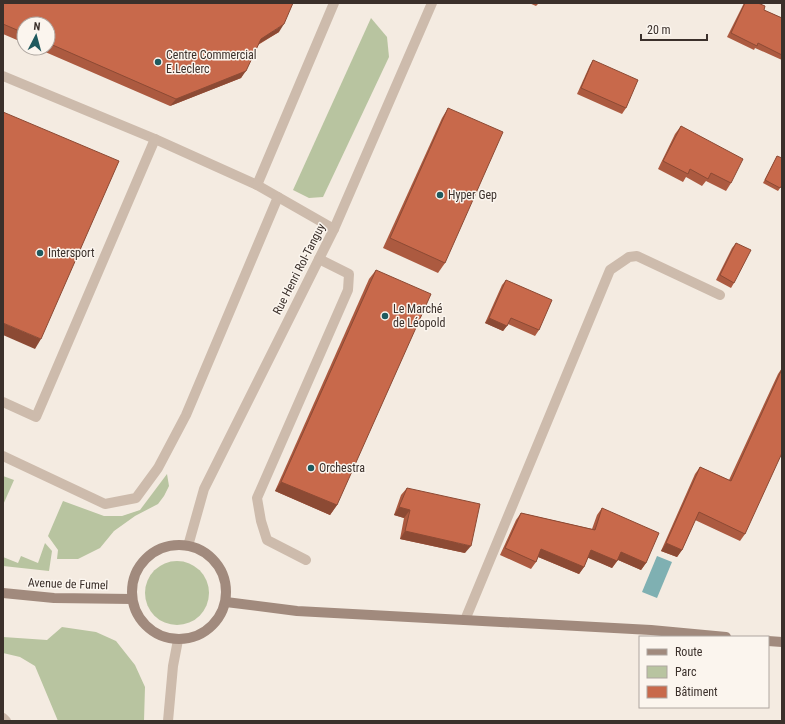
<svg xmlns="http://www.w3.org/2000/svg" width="785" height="724" font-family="'Roboto Condensed',sans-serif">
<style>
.green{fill:#b8c4a0}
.water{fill:#7fb0b2}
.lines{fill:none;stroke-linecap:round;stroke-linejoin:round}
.service{stroke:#cdbbac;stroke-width:10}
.minor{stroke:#cdbbac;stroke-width:10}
.tertiary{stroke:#cdbbac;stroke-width:10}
.secondary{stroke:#a18a7d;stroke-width:10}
.wall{fill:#ac5a40}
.shaded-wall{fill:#8c4a34}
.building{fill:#c8694b;stroke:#8c4a34}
.poi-dot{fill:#1f5a5e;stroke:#fbf5ee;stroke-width:1.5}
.labels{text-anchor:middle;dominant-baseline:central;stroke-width:3;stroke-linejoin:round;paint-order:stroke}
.poi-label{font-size:12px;fill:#3b302b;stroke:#fbf5ee;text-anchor:start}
.street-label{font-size:12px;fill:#3b302b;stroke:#fbf5ee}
</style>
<rect width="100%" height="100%" fill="#f4ebe1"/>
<g class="green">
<polygon points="371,18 387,37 389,57 323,197 309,198 293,190"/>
<polygon points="167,474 169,486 164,496 158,504 135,516 114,531 100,548 78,559 57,559 58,550 48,536 63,501 104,516 122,516 140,510"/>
<polygon points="3,476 14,480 3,505"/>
<polygon points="45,543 52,551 49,571 3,566 3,557 18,563 21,556 38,563"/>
<circle cx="177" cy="593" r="32"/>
<polygon points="62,627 96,632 116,641 135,665 145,687 144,721 58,721 35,666 20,657 3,653 3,637 47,640"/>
</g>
<polygon class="water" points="657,556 672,562 657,598 642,592"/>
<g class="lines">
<g class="service">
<polyline points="3,76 155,139 257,185 334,229"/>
<polyline points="257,185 334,3"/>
<polyline points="3,402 36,417 155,139"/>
<polyline points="3,456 105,504 136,498 158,468 186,415 278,197"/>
<polyline points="306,560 267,540 261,521 257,498 348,290 349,274 319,259"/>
<polyline points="3,718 6,721"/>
</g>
<g class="minor">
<polyline points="465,620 610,270 629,257 637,256 720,295"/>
<polyline points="168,721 173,666 178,640"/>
</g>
<polyline class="tertiary" points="188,546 204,489 334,229 432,3"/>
<g class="secondary">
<circle cx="179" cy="592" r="47"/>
<polyline points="3,593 54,598 132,599"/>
<polyline points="226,602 297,611 651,630 726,637"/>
<polyline points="768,641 782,642"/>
</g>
</g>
<g class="wall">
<polygon points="3,3 279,32 258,45 241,78 170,106 36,48 48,48 48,24 24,24 24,43 3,34"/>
<polygon points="529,3 539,3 536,6"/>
<polygon points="744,3 758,3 764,10 782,18 782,60 755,48 754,50 727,37"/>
<polygon points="593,60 626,108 622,114 577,94 590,65"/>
<polygon points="448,108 445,263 438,273 383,248 442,118"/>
<polygon points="681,126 731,183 726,191 706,181 702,186 686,177 683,182 658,169 675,134"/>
<polygon points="777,156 780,188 778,191 763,183"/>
<polygon points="736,243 734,283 731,288 716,280 732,248"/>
<polygon points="376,270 337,505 330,515 275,491 369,279"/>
<polygon points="506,280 539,330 535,336 508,324 503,331 485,323 502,285"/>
<polygon points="782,368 745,534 740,541 695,520 682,550 677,557 661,551 695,474 700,467 729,480 778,374"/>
<polygon points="407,488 465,553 400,539 404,518 394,515 401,495"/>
<polygon points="602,508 646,563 641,570 618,560 612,568 588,557 584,567 579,574 538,557 536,562 531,569 500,555 516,520 521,513 592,529 597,515"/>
</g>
<g class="shaded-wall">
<polygon points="284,24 279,32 255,46 261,39"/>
<polygon points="246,71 241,78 170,106 176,99"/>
<polygon points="489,318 507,326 503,331 485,323"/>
<polygon points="3,323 41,339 35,349 3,335"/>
<polygon points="281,482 337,505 330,515 275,491"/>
<polygon points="399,507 410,510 404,518 394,515"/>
<polygon points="405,531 471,546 465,553 400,539"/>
<polygon points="666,543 682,550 677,557 661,551"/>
<polygon points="541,549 584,567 579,574 536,556"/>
<polygon points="591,550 617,561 612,568 586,557"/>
<polygon points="621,552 646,563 641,570 616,559"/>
</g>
<g class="building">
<polygon points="3,3 293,3 284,24 261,39 246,71 176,99 48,43 48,24 24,24 24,33 3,24"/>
<polygon points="745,3 758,3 765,6 764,10 782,18 782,55 758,43 757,46 731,33"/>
<polygon points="593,60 638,80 626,108 581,88"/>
<polygon points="448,108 503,132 445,263 390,238"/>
<polygon points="3,112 119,161 41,339 3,323"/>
<polygon points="681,126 743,159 731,183 711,173 708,179 690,169 688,174 663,161"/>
<polygon points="777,156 782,158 782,185 780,188 765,180"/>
<polygon points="736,243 751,250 734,283 720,275"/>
<polygon points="376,270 431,294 337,505 281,482"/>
<polygon points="506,280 552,300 539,330 511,318 507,326 489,318"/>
<polygon points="782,369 782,453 745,534 699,512 682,550 666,543 700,467 731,481"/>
<polygon points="407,488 480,504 471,546 405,531 410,510 399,507"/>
<polygon points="602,508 659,533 646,563 621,552 617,561 591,550 584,567 541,549 536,562 505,548 521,513 595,530"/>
</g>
<g class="poi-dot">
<circle cx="158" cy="62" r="4"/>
<circle cx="440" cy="195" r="4"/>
<circle cx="40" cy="253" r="4"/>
<circle cx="385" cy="316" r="4"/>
<circle cx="311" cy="468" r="4"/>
</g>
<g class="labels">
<g class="poi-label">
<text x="166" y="55">Centre Commercial<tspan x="166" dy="14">E.Leclerc</tspan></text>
<text x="448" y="195">Hyper Gep</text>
<text x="48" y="253">Intersport</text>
<text x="393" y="309">Le Marché<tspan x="393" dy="14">de Léopold</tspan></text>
<text x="319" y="468">Orchestra</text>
</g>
<g class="street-label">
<text transform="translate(299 269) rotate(-63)">Rue Henri Rol-Tanguy</text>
<text transform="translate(68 584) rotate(2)">Avenue de Fumel</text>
</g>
</g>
<rect width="785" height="724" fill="none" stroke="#3b302b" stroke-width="8"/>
<rect x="639" y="636" width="130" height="72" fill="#fbf5ee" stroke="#aea6a0"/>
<rect x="647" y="649" width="20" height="6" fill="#a18a7d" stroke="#aea6a0"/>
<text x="675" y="656" font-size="12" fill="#3b302b">Route</text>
<rect x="647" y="666" width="20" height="12" fill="#b8c4a0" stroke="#aea6a0"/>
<text x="675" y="676" font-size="12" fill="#3b302b">Parc</text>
<rect x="647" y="686" width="20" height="12" fill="#c8694b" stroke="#aea6a0"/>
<text x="675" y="696" font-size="12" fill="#3b302b">Bâtiment</text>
<g transform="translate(36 36) rotate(6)"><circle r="19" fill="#fbf5ee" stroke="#aea6a0"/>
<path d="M0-3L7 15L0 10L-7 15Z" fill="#1f5a5e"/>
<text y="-6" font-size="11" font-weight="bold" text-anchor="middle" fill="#3b302b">N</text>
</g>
<path d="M641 34v6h66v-6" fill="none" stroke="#3b302b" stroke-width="2"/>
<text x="647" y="34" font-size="12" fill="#3b302b" stroke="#fbf5ee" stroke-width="3" paint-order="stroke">20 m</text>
</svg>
